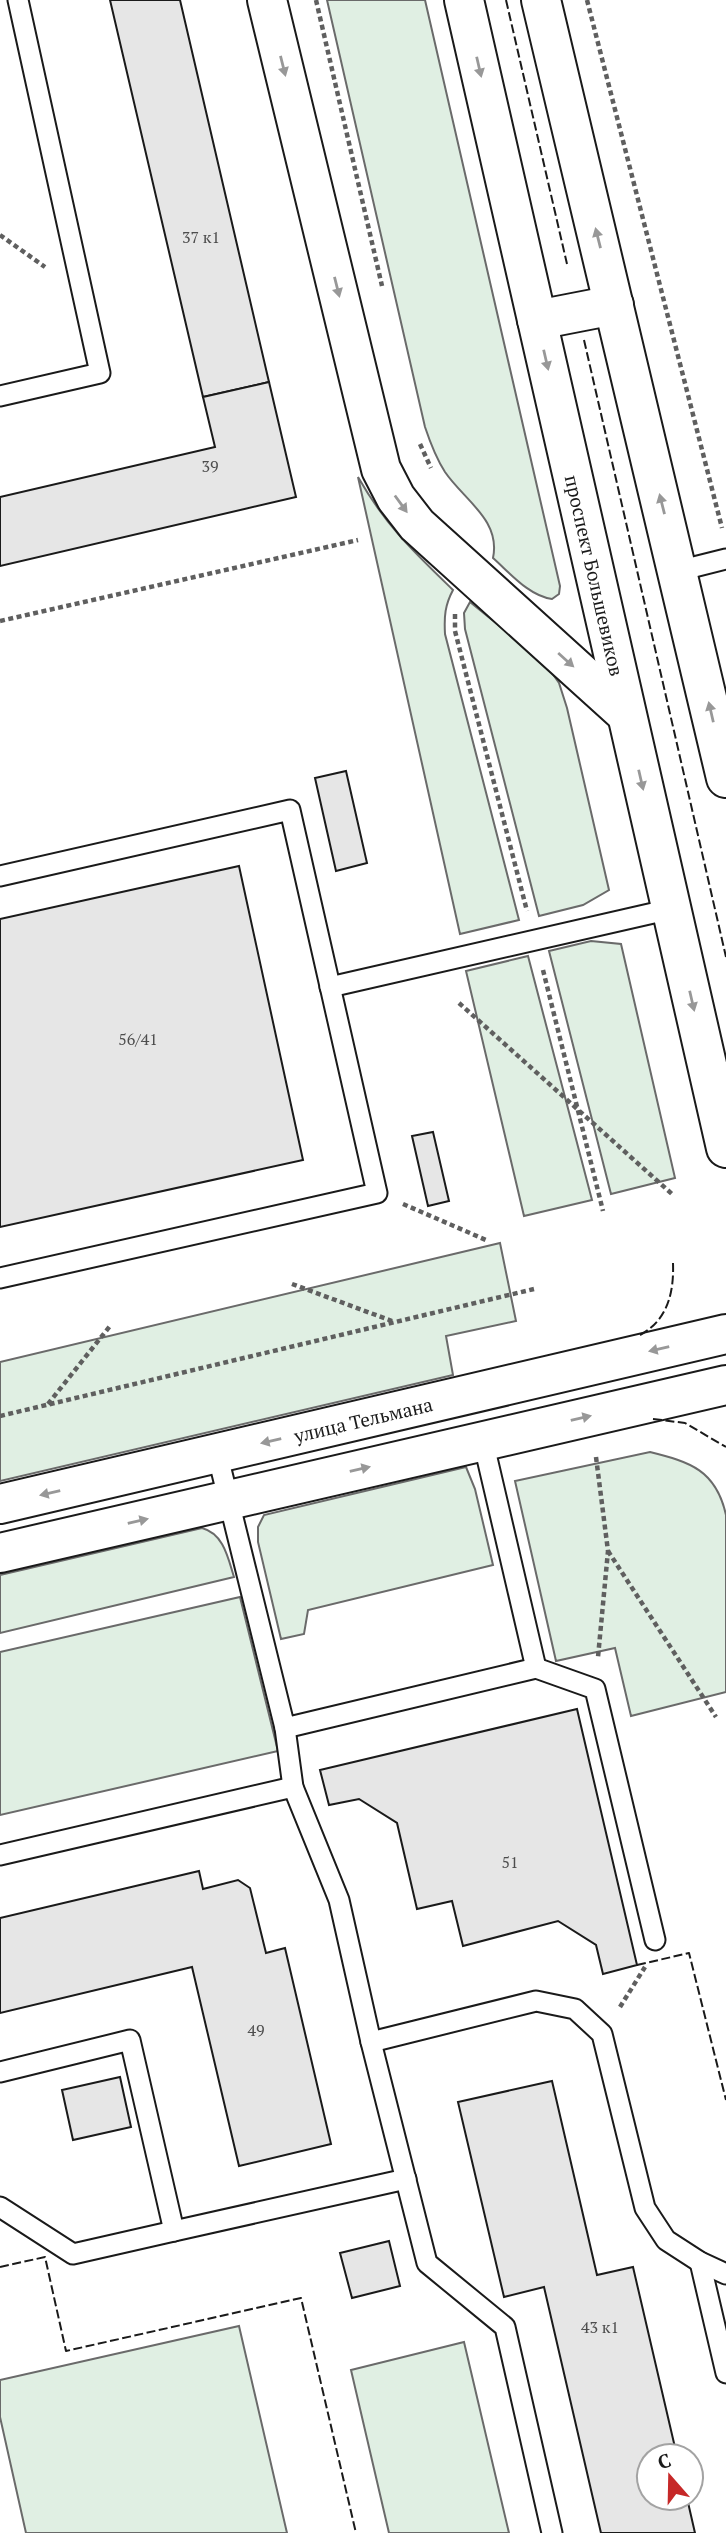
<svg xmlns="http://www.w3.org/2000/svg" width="726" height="2533" font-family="'PT Serif',serif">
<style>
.green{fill:#e0efe3;stroke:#6a6a6a;stroke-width:2}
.building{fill:#e6e6e6;stroke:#1a1a1a;stroke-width:2}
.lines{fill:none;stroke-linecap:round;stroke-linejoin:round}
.service-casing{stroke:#1a1a1a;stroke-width:23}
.minor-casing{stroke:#1a1a1a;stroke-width:42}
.tertiary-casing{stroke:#1a1a1a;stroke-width:42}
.primary-casing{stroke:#1a1a1a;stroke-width:42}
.path{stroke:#5f5f5f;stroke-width:4.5;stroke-dasharray:5 3.5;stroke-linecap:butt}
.service{stroke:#fff;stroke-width:19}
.minor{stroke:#fff;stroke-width:38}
.tertiary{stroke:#fff;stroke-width:38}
.primary{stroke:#fff;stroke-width:38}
.fence{stroke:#1a1a1a;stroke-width:2;stroke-dasharray:9 3.5;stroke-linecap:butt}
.oneway{fill:#989898}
.labels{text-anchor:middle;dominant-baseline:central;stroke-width:5;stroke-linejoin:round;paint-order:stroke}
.number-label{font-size:16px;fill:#4d4d4d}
.street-label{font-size:19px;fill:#1a1a1a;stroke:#fff}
</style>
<rect width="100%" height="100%" fill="#fff"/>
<g class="green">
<path d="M327,0H425L560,586L559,594L552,599C529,596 510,573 493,558C501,520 464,500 445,472C436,458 430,442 425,427Z"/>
<path d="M358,477C386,526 413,551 453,590C445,605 444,616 445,634L519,920L460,934Z"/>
<polygon points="470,602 545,663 559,683 567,708 609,890 583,905 539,916 465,629 464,613"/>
<polygon points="591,941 621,944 675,1178 611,1194 549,951"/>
<polygon points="528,956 592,1200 524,1216 466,971"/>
<polygon points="500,1243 516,1321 446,1336 453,1375 0,1481 0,1362"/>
<path d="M650,1452C690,1462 716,1470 726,1515V1692L631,1716L615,1648L556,1661L515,1481Z"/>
<polygon points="466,1467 475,1489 493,1565 308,1610 304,1634 281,1639 258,1542 258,1527 264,1515"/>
<path d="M202,1528C224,1534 228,1558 234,1577L0,1633V1575Z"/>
<polygon points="240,1597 278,1751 0,1815 0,1652"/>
<polygon points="239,2326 287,2533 26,2533 0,2417 0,2380"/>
<polygon points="464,2342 509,2533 389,2533 351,2370"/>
</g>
<g class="building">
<polygon points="110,0 180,0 269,382 203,397"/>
<polygon points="269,382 296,497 0,566 0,497 215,447 203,397"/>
<polygon points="346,771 367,863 336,871 315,778"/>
<polygon points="239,866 303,1160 0,1227 0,919"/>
<polygon points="433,1132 449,1201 428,1206 412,1136"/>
<polygon points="577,1709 637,1965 603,1974 596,1945 558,1921 463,1946 452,1901 417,1909 397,1823 359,1799 329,1805 320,1770"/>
<polygon points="199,1871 203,1889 238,1880 250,1888 266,1953 285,1948 331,2144 239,2166 192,1967 0,2013 0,1918"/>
<polygon points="120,2077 131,2127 73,2140 62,2090"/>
<polygon points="552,2081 597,2275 633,2267 677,2456 649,2456 649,2498 687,2498 695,2533 601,2533 544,2287 504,2297 458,2102"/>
<polygon points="389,2241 400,2286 352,2298 340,2253"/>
</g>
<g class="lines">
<g class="service-casing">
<g id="service">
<polyline points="0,396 100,373 18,0"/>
<polyline points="678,571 726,559"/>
<polyline points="0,876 290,810 377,1193 0,1278"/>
<polyline points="330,987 671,909"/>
<polyline points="217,1453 285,1728 536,1668 483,1441"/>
<polyline points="536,1668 595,1689 655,1940"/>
<polyline points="285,1728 293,1787 339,1900 371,2042 427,2263 505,2327 552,2533"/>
<polyline points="0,1855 293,1787"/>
<polyline points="371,2042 536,2001 575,2009 602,2034 645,2208 666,2240 700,2262 726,2274"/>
<polyline points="0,2072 130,2040 174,2231 406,2179"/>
<polyline points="0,2207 73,2254 174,2231"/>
<polyline points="700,2262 726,2373"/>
</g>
</g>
<g class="minor-casing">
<polyline id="minor" points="267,0 381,469 396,498 417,525 625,713"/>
</g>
<g class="tertiary-casing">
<g id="tertiary">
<path id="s1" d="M0,1504L726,1334"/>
<polyline points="0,1553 726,1385"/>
</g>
</g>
<g class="primary-casing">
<g id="primary">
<path id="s2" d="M464,0L726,1148"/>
<polyline points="541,0 726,778"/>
<polyline points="537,320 614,305"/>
</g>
</g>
<g class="path">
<polyline points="316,0 382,286"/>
<polyline points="587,0 722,528"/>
<polyline points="0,235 45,267"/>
<polyline points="420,444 431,468"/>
<polyline points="455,614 455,631 527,911"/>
<polyline points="0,621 358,540"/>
<polyline points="543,970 603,1211"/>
<polyline points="459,1003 672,1194"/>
<polyline points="403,1204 486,1240"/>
<polyline points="292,1284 392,1321"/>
<polyline points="48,1404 110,1326"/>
<polyline points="0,1416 534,1289"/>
<polyline points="596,1457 608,1551 598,1657"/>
<polyline points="608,1551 716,1717"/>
<polyline points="620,2007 645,1967"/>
</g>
<use href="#service" class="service"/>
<use href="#minor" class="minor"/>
<use href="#tertiary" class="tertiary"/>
<use href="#primary" class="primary"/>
<g class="fence">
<polyline points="506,0 567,264"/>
<polyline points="584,340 726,957"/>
<path d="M640,1335C668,1320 674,1292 673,1263"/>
<polyline points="653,1419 685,1423 726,1447"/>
<polyline points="637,1965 689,1953 726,2100"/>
<polyline points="0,2267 45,2257 66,2351 301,2298 356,2533"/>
</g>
</g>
<defs><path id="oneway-solid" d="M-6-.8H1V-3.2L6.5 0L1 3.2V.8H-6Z" transform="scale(1.75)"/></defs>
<g class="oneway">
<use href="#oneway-solid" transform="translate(283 66) rotate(76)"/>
<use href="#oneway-solid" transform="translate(479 67) rotate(77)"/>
<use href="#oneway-solid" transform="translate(598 238) rotate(-104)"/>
<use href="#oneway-solid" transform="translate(337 287) rotate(76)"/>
<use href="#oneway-solid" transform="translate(546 360) rotate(77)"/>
<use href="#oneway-solid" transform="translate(401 504) rotate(54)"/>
<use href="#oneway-solid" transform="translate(662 504) rotate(-104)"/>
<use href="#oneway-solid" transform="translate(566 660) rotate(42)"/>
<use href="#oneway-solid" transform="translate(711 712) rotate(-103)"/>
<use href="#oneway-solid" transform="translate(641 780) rotate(77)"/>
<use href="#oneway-solid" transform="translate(692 1001) rotate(77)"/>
<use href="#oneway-solid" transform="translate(659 1349) rotate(167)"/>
<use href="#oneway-solid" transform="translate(581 1418) rotate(-13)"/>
<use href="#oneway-solid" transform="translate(271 1441) rotate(167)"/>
<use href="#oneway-solid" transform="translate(360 1469) rotate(-13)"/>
<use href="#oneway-solid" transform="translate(50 1493) rotate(167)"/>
<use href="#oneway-solid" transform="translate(138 1521) rotate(-13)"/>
</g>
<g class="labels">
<g class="number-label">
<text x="201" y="237">37 к1</text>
<text x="210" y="466">39</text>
<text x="138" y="1039">56/41</text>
<text x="510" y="1862">51</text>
<text x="256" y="2030">49</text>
<text x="600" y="2327">43 к1</text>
</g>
<g class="street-label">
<text stroke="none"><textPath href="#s2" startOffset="590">проспект Большевиков</textPath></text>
<text stroke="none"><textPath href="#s1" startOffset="373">улица Тельмана</textPath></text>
</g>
</g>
<g transform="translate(670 2477) rotate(340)"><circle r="33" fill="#ffffff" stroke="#a3a3a3" stroke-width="2"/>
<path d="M0-5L12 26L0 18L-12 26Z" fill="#c62828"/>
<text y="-10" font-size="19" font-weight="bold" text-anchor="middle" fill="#1a1a1a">С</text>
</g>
</svg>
